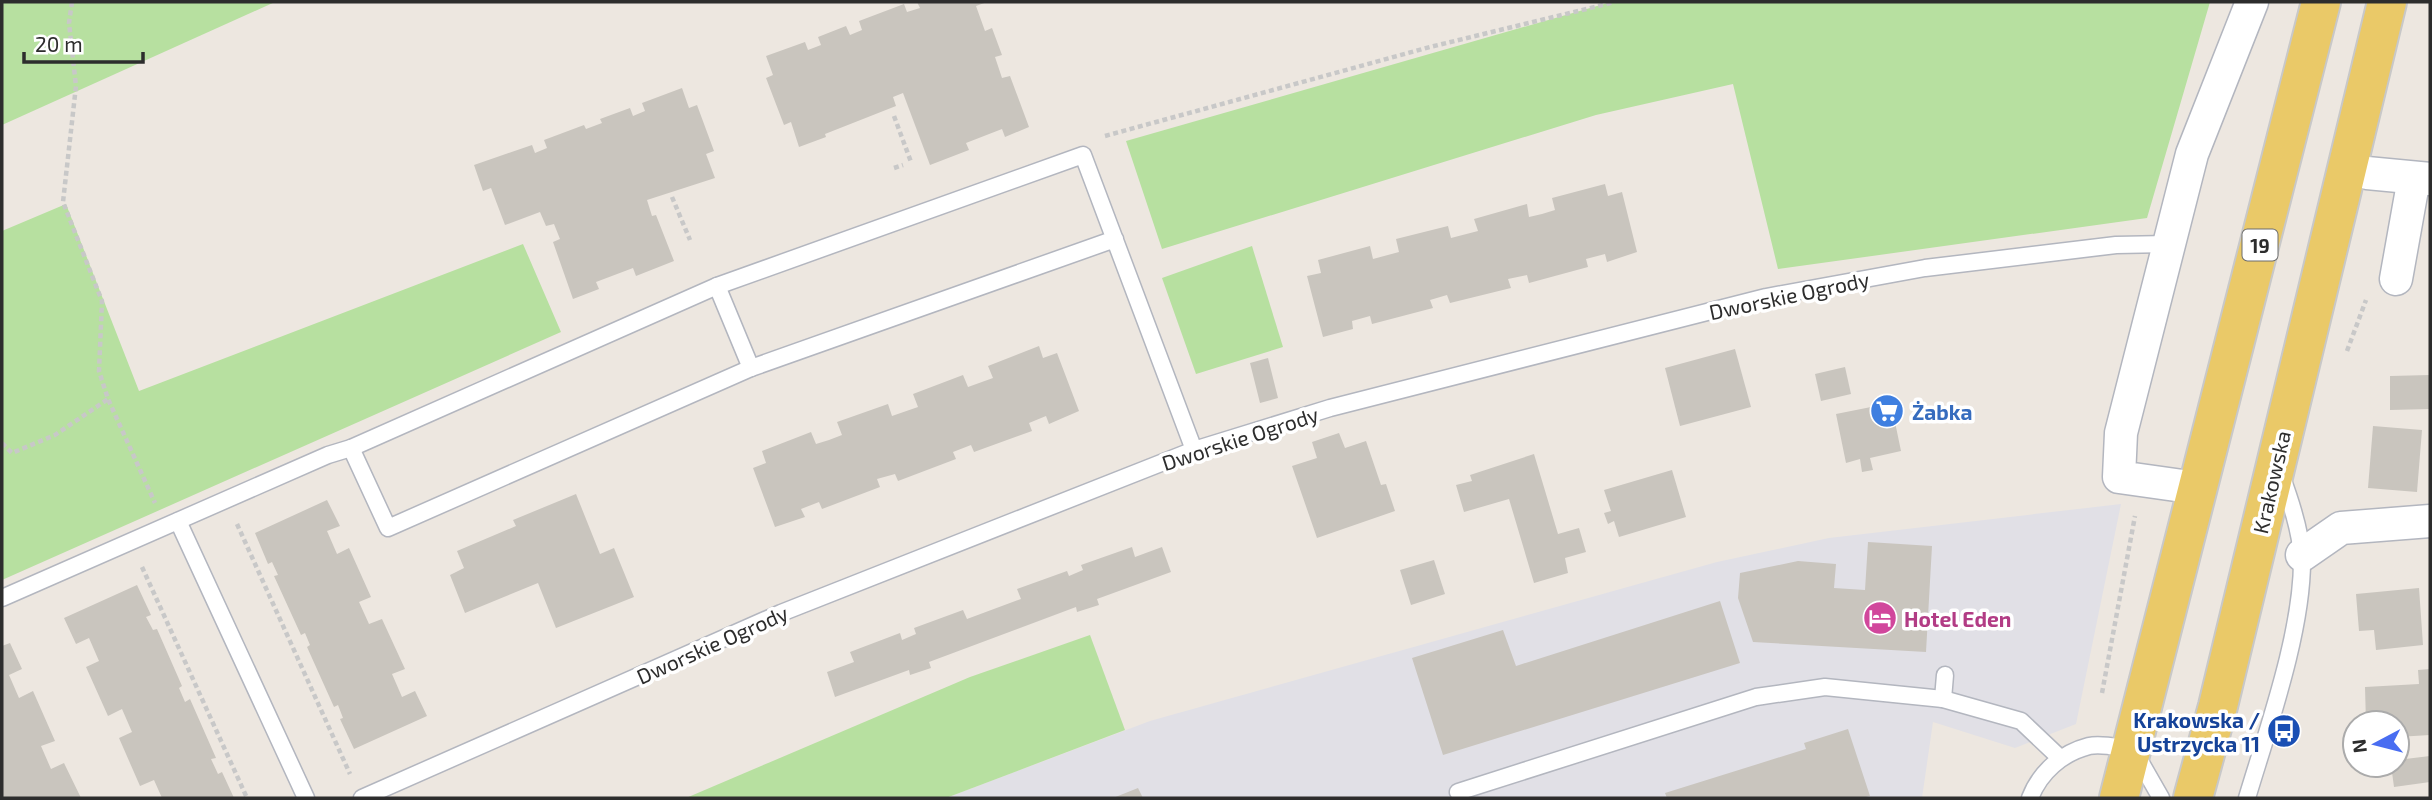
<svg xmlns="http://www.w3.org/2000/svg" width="2432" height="800" font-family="'Exo 2',sans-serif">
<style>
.industrial{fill:#e1e0e6}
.green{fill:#b7e0a0}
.building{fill:#c9c5be}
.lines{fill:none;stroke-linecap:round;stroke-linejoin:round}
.lane-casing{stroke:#b3b6bf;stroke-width:19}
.street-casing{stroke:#b3b6bf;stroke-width:35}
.primary-casing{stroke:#c8c8c8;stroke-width:42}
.path{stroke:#c8c8c8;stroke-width:4.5;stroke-dasharray:5 3.5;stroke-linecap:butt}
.lane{stroke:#fff;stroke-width:16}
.street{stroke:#fff;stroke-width:32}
.primary{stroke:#eac968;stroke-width:38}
.labels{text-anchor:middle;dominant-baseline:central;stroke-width:7;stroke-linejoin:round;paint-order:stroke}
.shield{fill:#fff;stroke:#6c6c6c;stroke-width:2}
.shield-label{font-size:19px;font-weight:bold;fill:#2d2d2d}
.street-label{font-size:21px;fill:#2d2d2d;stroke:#fff}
.shop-label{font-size:21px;font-weight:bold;fill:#366cbe;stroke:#fff;text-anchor:start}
.hotel-label{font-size:21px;font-weight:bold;fill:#b23c85;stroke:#fff;text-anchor:start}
.transit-label{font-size:21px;font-weight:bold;fill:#164399;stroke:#fff;text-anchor:end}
</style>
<rect width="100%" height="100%" fill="#ede7e0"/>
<polygon class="industrial" points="2121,504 2076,724 2015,748 1933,722 1922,798 946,798 1150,721 1717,562 1829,538"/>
<g class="green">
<polygon points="2,2 275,2 2,125"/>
<polygon points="1611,2 2210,2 2147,218 1778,269 1733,84 1596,115 1162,249 1126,141"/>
<polygon points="66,204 139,391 523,244 561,332 2,580 2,231"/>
<polygon points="1252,246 1283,347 1196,374 1162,278"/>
<polygon points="1090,635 1125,730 946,798 686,798 970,677"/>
</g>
<g class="building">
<polygon points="917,2 987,2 976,6 985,31 992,28 1002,55 995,57 1002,78 1010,76 1029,127 1005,137 1002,129 966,143 969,150 930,165 903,93 893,97 896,106 825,134 826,137 799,147 791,122 784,125 766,78 773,75 766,56 805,42 808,50 821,45 818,37 846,26 850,35 862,30 859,21 904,4 907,12 920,8"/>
<polygon points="682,88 689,108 697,105 714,151 706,154 715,178 647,200 652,216 656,215 674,261 636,276 633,268 596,282 599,289 573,299 553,242 560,239 554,224 546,226 540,212 505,225 491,188 483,191 474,165 532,145 535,153 547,148 544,140 584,125 586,129 602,123 600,119 630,108 633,116 645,111 642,103"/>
<polygon points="1605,184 1608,196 1622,192 1637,252 1607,262 1605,254 1586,259 1588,267 1529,283 1527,275 1508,279 1511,288 1450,303 1447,295 1430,300 1433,308 1372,324 1370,316 1352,321 1353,329 1323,337 1307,276 1321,273 1318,260 1370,246 1373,259 1399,252 1396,239 1448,226 1451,238 1478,231 1474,219 1527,204 1529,217 1542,214 1555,210 1552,198"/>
<polygon points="1039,346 1043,358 1057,353 1079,411 1049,424 1046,416 1029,423 1032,431 974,452 971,445 953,452 956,459 898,481 895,474 877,479 880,487 822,509 819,502 801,509 805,517 775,527 753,468 766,463 762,451 811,432 816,444 829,440 842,435 837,422 888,404 892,416 918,407 913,394 963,375 968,387 993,378 988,366"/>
<polygon points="1735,349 1751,407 1680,426 1665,368"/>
<polygon points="1268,358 1278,398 1260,403 1250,363"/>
<polygon points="1845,367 1851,394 1821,401 1815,374"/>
<polygon points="2430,375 2430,409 2390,410 2390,376"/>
<polygon points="1891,403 1901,451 1870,458 1873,470 1862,472 1860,459 1846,463 1836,414"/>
<polygon points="2373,426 2422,430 2417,492 2368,488"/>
<polygon points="1339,433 1345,448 1366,441 1381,485 1386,484 1395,511 1317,538 1292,466 1317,458 1312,442"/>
<polygon points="1534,454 1558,534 1579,528 1586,552 1565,558 1568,573 1534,583 1509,499 1464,512 1456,485 1472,481 1470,475"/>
<polygon points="1672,470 1686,517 1619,537 1614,521 1608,524 1604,513 1611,511 1604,490"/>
<polygon points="576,494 600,554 614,548 634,597 556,628 538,583 465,613 450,575 464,568 457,551 516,526 513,520"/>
<polygon points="327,500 340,526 327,531 337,554 349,548 371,597 359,602 369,624 382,619 405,669 392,674 402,697 415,691 427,716 354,749 340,719 343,718 338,705 334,707 307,647 310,645 305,633 301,635 274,576 278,575 272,562 268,564 255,533"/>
<polygon points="1868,542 1932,546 1926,652 1753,642 1738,598 1740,573 1798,561 1836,564 1834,588 1865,590"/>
<polygon points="1132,547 1135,557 1162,547 1171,572 1097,599 1099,605 1077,612 1076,607 929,662 931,668 910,675 909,670 835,697 827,672 854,662 850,652 900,633 902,640 916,634 914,628 963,610 967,619 1021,599 1017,589 1067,571 1069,576 1083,570 1081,565"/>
<polygon points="1434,560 1445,594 1411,605 1400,570"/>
<polygon points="137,585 151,615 146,617 153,630 157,629 182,686 179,688 185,702 190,699 216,758 211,759 218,774 222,772 234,798 162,798 154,780 140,786 119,738 132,732 122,709 108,716 86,667 99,661 89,638 76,644 64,618"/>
<polygon points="2419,588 2423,645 2376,650 2374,630 2359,631 2356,594"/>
<polygon points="1720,601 1740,663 1443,755 1412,658 1503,630 1516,666"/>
<polygon points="10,643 22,669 9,675 19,698 33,691 55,741 41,746 51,769 64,763 81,798 2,798 2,646"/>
<polygon points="2430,669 2430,735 2397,737 2397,723 2366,723 2365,687 2419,684 2418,670"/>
<polygon points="1848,729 1870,796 1862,798 1667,798 1665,793 1806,749 1804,743"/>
<polygon points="2430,756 2430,782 2394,787 2391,765 2397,765 2397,760"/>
<polygon points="1138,788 1143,798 1113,798"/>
</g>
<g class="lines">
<g class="lane-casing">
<g id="lane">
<polyline points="1115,239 751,368 388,528 351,448 717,286 1083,155 1194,450"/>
<polyline points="717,286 751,368"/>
<polyline points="178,521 306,798"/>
<polyline points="2,598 328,455 351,448"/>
<polyline points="1943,699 1945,675"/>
<polyline points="1458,792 1756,697 1825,687 1943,699 2021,721 2060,758"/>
<polyline points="362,798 781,613 1194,450 1330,408 1766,297 1925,268 2116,245 2168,244"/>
<path d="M2030,798C2040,772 2062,753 2089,746C2102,743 2120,748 2133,749L2161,798"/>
<path d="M2247,798C2268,728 2303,630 2302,558C2301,532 2290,499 2281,475"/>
</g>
</g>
<g class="street-casing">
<g id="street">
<polyline points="2347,166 2367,173 2430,179"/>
<polyline points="2396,279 2414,178"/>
<polyline points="2197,488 2119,477 2121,433 2192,154 2252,2"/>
<polyline points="2302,555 2341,528 2430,521"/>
</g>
</g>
<g class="primary-casing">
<g id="primary">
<polyline points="2119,798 2321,2"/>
<polyline points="2193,798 2218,706 2387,2"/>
</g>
</g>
<g class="path">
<polyline points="72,2 69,23 76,86 63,202 102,301 99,371 108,399 155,503"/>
<polyline points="894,116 911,162"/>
<polyline points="1105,136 1430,47 1615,2"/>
<polyline points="894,168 903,165"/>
<polyline points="672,197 690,240"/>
<polyline points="2347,351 2366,300"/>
<polyline points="2,443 12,453 55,435 108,399"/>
<polyline points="237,524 350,774"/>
<polyline points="142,567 247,798"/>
<polyline points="2102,693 2135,516"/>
</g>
<use href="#lane" class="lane"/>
<use href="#street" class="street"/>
<use href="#primary" class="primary"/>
</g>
<defs>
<g id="supermarket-disc" transform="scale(1.75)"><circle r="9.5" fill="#3f7fe0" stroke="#fff"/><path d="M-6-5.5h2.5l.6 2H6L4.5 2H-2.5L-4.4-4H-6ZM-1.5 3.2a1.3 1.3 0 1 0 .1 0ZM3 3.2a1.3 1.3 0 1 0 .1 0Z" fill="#fff"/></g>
<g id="hotel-disc" transform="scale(1.75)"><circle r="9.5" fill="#d1479c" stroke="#fff"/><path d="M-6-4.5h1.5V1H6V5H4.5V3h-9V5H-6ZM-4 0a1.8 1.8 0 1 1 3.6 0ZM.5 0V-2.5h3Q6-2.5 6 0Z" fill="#fff"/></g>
<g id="bus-disc" transform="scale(1.75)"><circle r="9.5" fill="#1a4fb4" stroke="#fff"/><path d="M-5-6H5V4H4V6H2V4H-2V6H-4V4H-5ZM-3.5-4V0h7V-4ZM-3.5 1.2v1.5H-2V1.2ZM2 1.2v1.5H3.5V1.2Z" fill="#fff"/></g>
</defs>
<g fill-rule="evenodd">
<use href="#supermarket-disc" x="1887" y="411"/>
<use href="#hotel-disc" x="1880" y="618"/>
<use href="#bus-disc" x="2284" y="731"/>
</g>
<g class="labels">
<rect class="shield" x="2242.5" y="229.5" width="35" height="31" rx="5"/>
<g class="shield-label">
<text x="2260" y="245">19</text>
</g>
<g class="street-label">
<text transform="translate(1789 295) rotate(-12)">Dworskie Ogrody</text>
<text transform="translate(1240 438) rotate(-18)">Dworskie Ogrody</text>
<text transform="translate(2271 482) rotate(-77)">Krakowska</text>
<text transform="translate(712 644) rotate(-24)">Dworskie Ogrody</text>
</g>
<g class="shop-label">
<text x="1912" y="411">Żabka</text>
</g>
<g class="hotel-label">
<text x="1904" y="618">Hotel Eden</text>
</g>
<g class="transit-label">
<text x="2260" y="719">Krakowska /<tspan x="2260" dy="24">Ustrzycka 11</tspan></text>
</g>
</g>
<rect width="2432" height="800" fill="none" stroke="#2d2d2d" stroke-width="7"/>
<g transform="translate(2376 744) rotate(263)"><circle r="33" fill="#ffffff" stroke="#ababab" stroke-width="2"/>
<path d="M0-5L12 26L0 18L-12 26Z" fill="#496df1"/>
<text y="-10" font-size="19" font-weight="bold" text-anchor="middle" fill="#2d2d2d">N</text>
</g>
<path d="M24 52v10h119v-10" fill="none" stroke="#2d2d2d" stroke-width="3.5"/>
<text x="35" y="52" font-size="21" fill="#2d2d2d" stroke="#ffffff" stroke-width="5" paint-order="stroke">20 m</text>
</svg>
